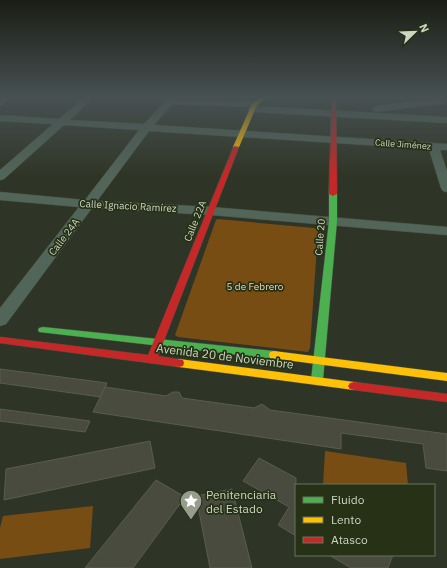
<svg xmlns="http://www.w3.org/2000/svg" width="447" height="568" font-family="'IBM Plex Sans',sans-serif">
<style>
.green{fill:#784d13}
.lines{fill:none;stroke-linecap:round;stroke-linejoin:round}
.canal{fill:#28534e;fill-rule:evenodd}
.building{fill:#494b3e;stroke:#5a5c4f}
.street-casing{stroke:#4b5044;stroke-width:1}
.fast-casing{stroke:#4b5044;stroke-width:1}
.slow-casing{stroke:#4b5044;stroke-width:1}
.jam-casing{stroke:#4b5044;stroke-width:1}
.street{fill:#526559;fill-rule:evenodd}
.fast{fill:#4caf50;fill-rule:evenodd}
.slow{fill:#ffc107;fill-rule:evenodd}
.jam{fill:#c62828;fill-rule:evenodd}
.labels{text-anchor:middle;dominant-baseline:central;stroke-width:3.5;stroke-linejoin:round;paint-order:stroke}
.far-street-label{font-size:9px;fill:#cdd5c4;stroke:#263116}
.street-label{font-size:10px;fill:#cdd5c4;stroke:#263116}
.park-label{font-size:10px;fill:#fbd6b1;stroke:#263116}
.near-street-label{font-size:12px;fill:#cdd5c4;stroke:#263116}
.near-poi-label{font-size:12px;fill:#cdd5c4;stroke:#263116;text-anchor:start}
</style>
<rect width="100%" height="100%" fill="#2f3526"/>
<g class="green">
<polygon points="218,219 314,228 318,230 310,348 308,352 178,337 175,335 216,220"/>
<polygon points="325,451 406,463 408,485 323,485"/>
<polygon points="93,506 90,548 0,559 0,528 3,516"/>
</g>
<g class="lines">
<polygon class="canal" points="20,97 33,97 32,99 20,100"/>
</g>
<g class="building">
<polygon points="0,369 107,383 101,397 0,383"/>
<polygon points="105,387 166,396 173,392 179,392 182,398 254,408 262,404 270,410 447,434 447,471 426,468 423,444 341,433 341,449 93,412"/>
<polygon points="0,409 90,421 85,432 0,421"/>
<polygon points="150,441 155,468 4,500 6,469"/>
<polygon points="259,458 296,478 296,536 278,525 289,507 243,481"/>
<polygon points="156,480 185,497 133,568 85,568"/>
<polygon points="232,489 252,568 210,568 196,496"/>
<polygon points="329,555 393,555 388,568 351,568"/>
</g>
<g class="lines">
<g class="street-casing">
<g id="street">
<polygon points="4,97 13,97 0,106 0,99"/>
<polygon points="85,97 94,97 70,120 144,124 169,97 177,97 176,99 255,101 260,104 256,106 447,117 447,123 252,112 247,109 251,107 172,104 154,125 447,144 447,150 440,150 447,171 447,192 443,191 441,188 429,149 149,131 97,201 211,207 447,227 447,235 211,215 92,208 6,324 0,326 0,308 79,207 0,200 0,192 85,200 139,130 64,125 4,179 0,180 0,170 53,124 0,121 0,115 59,119"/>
<polygon points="447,97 447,103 376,112 371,109 376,106"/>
</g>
</g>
<g class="fast-casing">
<g id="fast">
<polygon points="333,192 337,194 337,221 323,380 321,383 317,384 313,383 311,380 329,221 329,194"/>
<polygon points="43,327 274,351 278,352 279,355 278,358 274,359 39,332 38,330 39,328"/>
</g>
</g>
<g class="slow-casing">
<g id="slow">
<polygon points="262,97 267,97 257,105 239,147 234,148 233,147 252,104"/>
<polygon points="274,351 447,373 447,381 270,358 269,355 270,352"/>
<polygon points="179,359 354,382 358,383 360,386 358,389 354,390 179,367 175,366 174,363 175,360"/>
</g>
</g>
<g class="jam-casing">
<g id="jam">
<polygon points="332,97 336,97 337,194 333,196 329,194"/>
<polygon points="234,146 239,147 158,356 183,360 184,363 183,366 179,367 0,343 0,337 148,355"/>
<polygon points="354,382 447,394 447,402 354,390 350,389 348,386 350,383"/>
</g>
</g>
<use href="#street" class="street"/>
<use href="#fast" class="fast"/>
<use href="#slow" class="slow"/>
<use href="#jam" class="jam"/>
</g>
<linearGradient id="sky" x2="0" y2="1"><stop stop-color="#1a1d15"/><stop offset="0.55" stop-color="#475152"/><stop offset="1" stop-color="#475152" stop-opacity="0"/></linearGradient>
<rect width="447" height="176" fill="url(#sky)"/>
<defs>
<g id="sight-pin" transform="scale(1.15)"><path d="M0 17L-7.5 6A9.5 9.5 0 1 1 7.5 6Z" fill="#969d8d" stroke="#263116"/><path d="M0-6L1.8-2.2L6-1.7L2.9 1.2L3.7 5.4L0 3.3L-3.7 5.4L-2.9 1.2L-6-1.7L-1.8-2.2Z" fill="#fff"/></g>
</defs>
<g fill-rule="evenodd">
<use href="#sight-pin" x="191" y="501"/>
</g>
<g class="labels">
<g class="far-street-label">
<text transform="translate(403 144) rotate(4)">Calle Jiménez</text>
</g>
<g class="street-label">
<text transform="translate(128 206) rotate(3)">Calle Ignacio Ramírez</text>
<text transform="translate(195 221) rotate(-68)">Calle 22A</text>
<text transform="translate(64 237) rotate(-53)">Calle 24A</text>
<text transform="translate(320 237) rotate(-85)">Calle 20</text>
</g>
<g class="park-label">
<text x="255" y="286">5 de Febrero</text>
</g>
<g class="near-street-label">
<text transform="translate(225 356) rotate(7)">Avenida 20 de Noviembre</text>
</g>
<g class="near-poi-label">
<text x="206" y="494">Penitenciaria<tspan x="206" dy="14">del Estado</tspan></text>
</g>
</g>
<rect x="295" y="484" width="140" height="72" fill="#263116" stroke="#69735c"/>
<rect x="303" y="497" width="20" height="6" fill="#4caf50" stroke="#69735c"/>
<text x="331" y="504" font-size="12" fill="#cdd5c4">Fluido</text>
<rect x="303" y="517" width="20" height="6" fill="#ffc107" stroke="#69735c"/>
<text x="331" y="524" font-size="12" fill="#cdd5c4">Lento</text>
<rect x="303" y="537" width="20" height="6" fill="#c62828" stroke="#69735c"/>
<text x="331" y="544" font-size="12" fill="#cdd5c4">Atasco</text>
<g transform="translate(415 32) rotate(67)" stroke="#263116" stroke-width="3" paint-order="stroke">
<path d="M0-3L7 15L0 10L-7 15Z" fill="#cdd5c4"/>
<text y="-6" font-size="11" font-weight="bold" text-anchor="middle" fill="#cdd5c4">N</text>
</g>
</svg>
